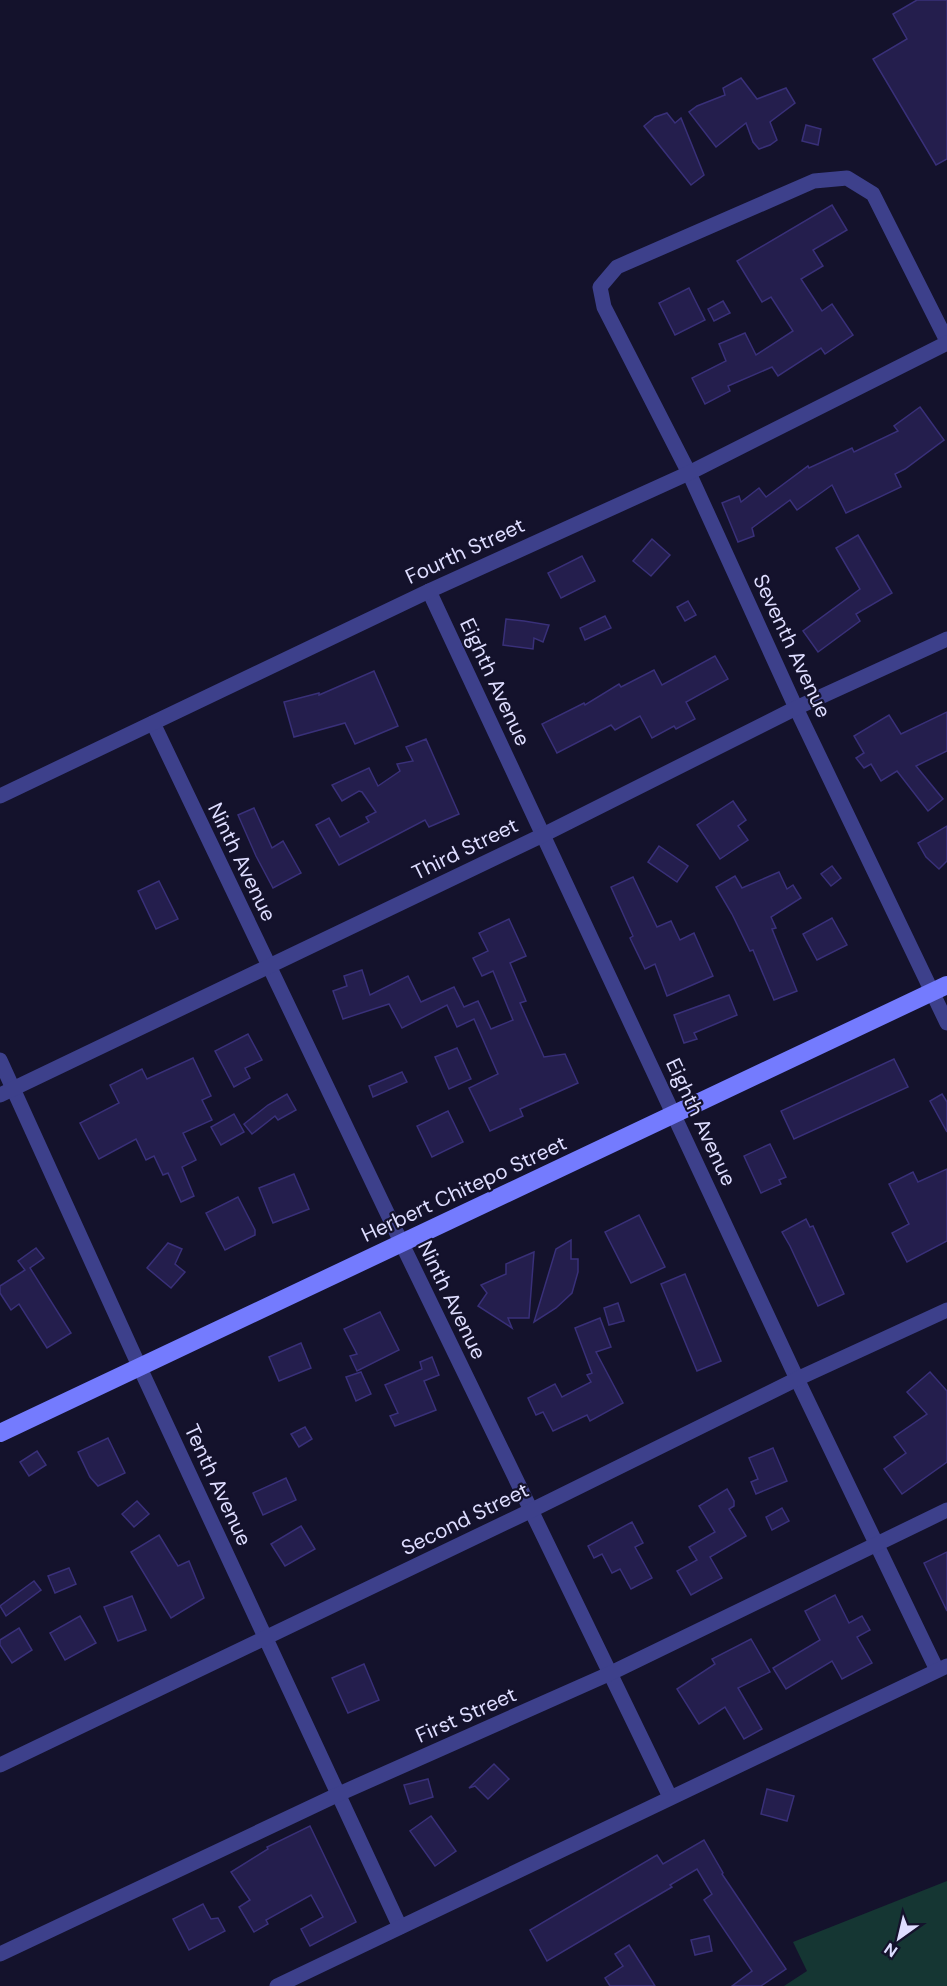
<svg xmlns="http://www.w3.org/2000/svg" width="947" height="1986" font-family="'DM Sans',sans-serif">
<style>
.green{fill:#153633}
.building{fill:#241e4d;stroke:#393079;stroke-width:1.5}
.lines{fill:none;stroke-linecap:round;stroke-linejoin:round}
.street{stroke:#3d408b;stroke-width:15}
.secondary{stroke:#747bfe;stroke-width:18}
.labels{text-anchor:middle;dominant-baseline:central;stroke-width:4.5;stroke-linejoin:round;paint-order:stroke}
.street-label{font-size:21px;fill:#deddff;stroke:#14122c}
</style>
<rect width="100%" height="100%" fill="#14122c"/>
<polygon class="green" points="947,1881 947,1986 784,1986 807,1971 793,1942"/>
<g class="building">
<polygon points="917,0 947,0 947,159 936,165 873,59 907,39 893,14"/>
<polygon points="741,78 757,99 786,88 795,103 770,122 777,140 770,145 759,149 753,142 746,123 716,147 689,112 697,106 725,95 723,88"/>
<polygon points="667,113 675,123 681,118 704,175 691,185 644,126 655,117"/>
<polygon points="806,125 821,129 818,145 802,141"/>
<polygon points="832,205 847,230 813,250 823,266 801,279 822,311 832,304 853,335 825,354 821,348 778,376 772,367 728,386 730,391 705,404 692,378 726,361 719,344 745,333 756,355 793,331 771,297 762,302 737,261"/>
<polygon points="689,288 705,320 675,335 659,303"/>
<polygon points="723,301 730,313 714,321 708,309"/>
<polygon points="920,407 944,440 905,469 895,474 901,487 846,513 832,485 797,510 790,500 752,528 754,536 738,542 722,503 739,496 741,502 759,488 766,497 808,466 809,468 852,448 854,452 898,431 894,426"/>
<polygon points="858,535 892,593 856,614 860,621 818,652 803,631 860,589 836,548"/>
<polygon points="652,539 670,555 651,576 633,561"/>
<polygon points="582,556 595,581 561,598 548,573"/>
<polygon points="688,601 696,615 685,621 677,607"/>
<polygon points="605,616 611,628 585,640 580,628"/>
<polygon points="506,619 524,621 549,625 543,642 534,638 533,649 503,645"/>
<polygon points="715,656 728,679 686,702 695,719 676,729 674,726 652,738 640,716 615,730 611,725 557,753 542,724 584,703 585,705 619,684 621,687 654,670 662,685"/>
<polygon points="374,671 398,726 355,744 345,723 294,737 284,702 319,693 319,695"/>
<polygon points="947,712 947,751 916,766 943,799 928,811 897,771 881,781 871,764 864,768 856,758 864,753 854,736 889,715 901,734"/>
<polygon points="426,739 459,814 429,827 425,820 339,865 316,825 329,818 340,837 369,822 366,817 376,812 362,792 359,791 342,801 332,785 369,768 378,786 400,771 397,764 413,761 406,747"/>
<polygon points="733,801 746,820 738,826 748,840 720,859 697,825"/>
<polygon points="254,808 272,848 283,841 301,873 273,888 256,856 238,815"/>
<polygon points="947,826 947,861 939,869 926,857 918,843"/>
<polygon points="659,846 688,866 677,882 648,862"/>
<polygon points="832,866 841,878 831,886 821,874"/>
<polygon points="779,872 787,889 793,885 801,898 771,917 776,928 772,929 797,991 774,1000 753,950 750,951 732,914 716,887 735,876 742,888"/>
<polygon points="633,877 657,927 671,921 680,940 694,933 713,976 667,996 655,964 645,969 630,938 633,936 611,887"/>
<polygon points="159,881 178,919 156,929 138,891"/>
<polygon points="832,918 847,945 817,960 803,934"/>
<polygon points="509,919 526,956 510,963 526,1001 520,1003 544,1057 565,1054 578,1083 520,1109 523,1116 490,1131 469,1088 498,1074 474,1019 457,1027 447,1005 402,1028 389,1004 343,1019 333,991 347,986 344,976 362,970 370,995 408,976 421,1002 454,987 464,1007 478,1001 491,1029 513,1020 493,971 482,976 473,958 488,951 479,933"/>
<polygon points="729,995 737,1015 694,1033 697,1039 684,1043 674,1015"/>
<polygon points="248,1034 262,1060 245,1068 250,1078 234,1087 215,1051"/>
<polygon points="457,1048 471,1079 449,1089 435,1057"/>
<polygon points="193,1058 211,1096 202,1100 212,1120 183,1133 196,1160 182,1167 194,1196 181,1202 168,1173 163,1175 154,1156 146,1160 136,1139 99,1159 80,1123 119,1103 110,1085 142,1069 147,1079"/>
<polygon points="894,1059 908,1087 794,1139 781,1111"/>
<polygon points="402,1072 407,1082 373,1097 369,1086"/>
<polygon points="287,1094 296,1110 278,1120 275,1116 252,1134 244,1124 268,1105"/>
<polygon points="942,1094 947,1102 947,1132 930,1101"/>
<polygon points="448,1111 463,1142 432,1157 417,1126"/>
<polygon points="234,1114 244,1132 221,1145 211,1127"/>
<polygon points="770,1144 786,1177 779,1180 781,1184 761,1193 744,1156"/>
<polygon points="947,1169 947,1241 907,1262 892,1233 909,1224 889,1184 913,1172 918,1182"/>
<polygon points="294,1174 309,1209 273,1223 259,1188"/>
<polygon points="238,1197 255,1230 255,1235 225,1250 206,1213"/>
<polygon points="639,1215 665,1267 631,1283 605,1232"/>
<polygon points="806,1219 810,1227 813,1226 844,1294 818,1306 790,1246 782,1232"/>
<polygon points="571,1240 571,1259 578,1259 578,1272 572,1293 556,1308 534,1322 556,1249"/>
<polygon points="168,1243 182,1249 175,1264 185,1272 171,1288 147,1268"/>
<polygon points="36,1248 44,1258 30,1268 71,1333 47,1348 19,1304 11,1310 0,1293 0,1286 25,1270 18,1261"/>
<polygon points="534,1252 529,1318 508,1318 512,1328 478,1306 487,1293 481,1285 506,1274 506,1264"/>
<polygon points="685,1274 721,1361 697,1371 661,1284"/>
<polygon points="618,1303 624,1321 609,1325 604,1308"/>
<polygon points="380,1312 399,1350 357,1371 350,1356 357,1354 344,1329"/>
<polygon points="600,1318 611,1347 596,1352 623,1403 590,1421 587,1415 553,1431 543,1412 536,1415 528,1398 555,1384 562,1397 591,1382 587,1375 592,1373 575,1328"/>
<polygon points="301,1343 311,1368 279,1381 269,1357"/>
<polygon points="432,1357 439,1375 424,1381 436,1410 395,1426 390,1416 398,1413 385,1385 422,1369 420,1362"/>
<polygon points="361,1372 371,1394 356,1401 346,1377"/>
<polygon points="930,1372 947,1391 947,1462 902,1494 884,1469 906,1453 894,1437 927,1414 907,1392"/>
<polygon points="305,1427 312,1439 299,1447 291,1434"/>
<polygon points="108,1438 125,1473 98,1486 90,1477 78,1452"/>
<polygon points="773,1448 787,1481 756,1494 751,1482 758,1479 749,1458"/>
<polygon points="37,1451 46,1465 29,1476 20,1462"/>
<polygon points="286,1478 296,1500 263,1515 253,1493"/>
<polygon points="727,1489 734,1501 734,1506 729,1509 746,1536 710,1557 722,1578 691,1595 677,1571 697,1560 689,1547 715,1532 699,1506"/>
<polygon points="137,1501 149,1514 134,1527 122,1514"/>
<polygon points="782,1508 789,1521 772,1530 766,1517"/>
<polygon points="632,1522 643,1543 635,1547 652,1578 631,1589 620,1569 612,1573 602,1554 594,1558 588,1546"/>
<polygon points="301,1526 315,1549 285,1566 271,1544"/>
<polygon points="159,1535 178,1566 189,1561 204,1598 171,1618 131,1552"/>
<polygon points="947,1552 947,1611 924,1563"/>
<polygon points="69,1568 76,1584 55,1593 48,1576"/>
<polygon points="34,1581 41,1590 6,1616 0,1606"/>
<polygon points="835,1595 849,1623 862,1616 870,1630 857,1637 872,1663 842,1679 832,1661 786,1689 773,1668 820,1640 805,1611"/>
<polygon points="132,1596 146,1630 118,1641 104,1607"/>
<polygon points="80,1616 96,1643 65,1660 50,1633"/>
<polygon points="19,1628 32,1650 12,1663 0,1645 0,1640"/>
<polygon points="751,1639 770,1672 738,1688 762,1729 744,1739 725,1707 699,1724 677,1689 715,1664 712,1659"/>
<polygon points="364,1664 379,1700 348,1713 332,1678"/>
<polygon points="494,1764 509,1779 488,1799 475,1786 469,1788"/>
<polygon points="428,1779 433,1797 410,1804 404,1785"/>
<polygon points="767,1789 794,1796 787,1821 761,1814"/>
<polygon points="431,1816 456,1851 435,1866 410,1831"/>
<polygon points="310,1826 356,1922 310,1946 301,1929 323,1917 311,1895 266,1920 268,1924 254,1932 239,1907 250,1900 231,1872 268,1849 267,1847"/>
<polygon points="704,1840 723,1873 722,1874 786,1969 761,1986 732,1986 752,1971 704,1900 712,1894 697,1869 670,1885 672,1887 547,1961 530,1930 657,1855 663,1864"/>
<polygon points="203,1904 211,1919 218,1918 225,1931 189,1950 173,1919"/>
<polygon points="709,1936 712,1951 695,1955 691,1940"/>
<polygon points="629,1945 655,1986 610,1986 605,1978 623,1966 615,1954"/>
</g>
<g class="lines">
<g class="street">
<polyline points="947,341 873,194 847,178 814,181 617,267 600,287 604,307 689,473 796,708 947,1023"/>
<polyline points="429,591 797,1379 937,1670"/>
<polyline points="153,723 402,1244 670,1797"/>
<polyline points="0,796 429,591 689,473 947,343"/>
<polyline points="0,1060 140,1368 400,1927"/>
<polyline points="0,1095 543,835 796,708 947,639"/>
<polyline points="0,1765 532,1510 797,1379 947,1310"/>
<polyline points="0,1954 339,1794 611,1673 947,1510"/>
<polyline points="277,1986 947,1666"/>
</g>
<polyline class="secondary" points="0,1433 947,985"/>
</g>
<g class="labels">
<g class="street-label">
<text transform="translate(465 551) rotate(-25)">Fourth Street</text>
<text transform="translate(792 646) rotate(65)">Seventh Avenue</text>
<text transform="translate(495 682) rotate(65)">Eighth Avenue</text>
<text transform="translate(465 849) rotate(-26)">Third Street</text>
<text transform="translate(242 862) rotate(64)">Ninth Avenue</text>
<text transform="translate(701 1122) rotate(65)">Eighth Avenue</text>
<text transform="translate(464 1189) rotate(-25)">Herbert Chitepo Street</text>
<text transform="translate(452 1300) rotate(64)">Ninth Avenue</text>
<text transform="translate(218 1485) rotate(65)">Tenth Avenue</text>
<text transform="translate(465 1519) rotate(-26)">Second Street</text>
<text transform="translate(466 1715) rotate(-24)">First Street</text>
</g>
</g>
<g transform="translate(899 1938) rotate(214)" stroke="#14122c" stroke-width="4.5" paint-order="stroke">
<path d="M0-4.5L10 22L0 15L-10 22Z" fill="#deddff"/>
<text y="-9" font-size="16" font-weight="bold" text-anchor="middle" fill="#deddff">N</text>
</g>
</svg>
